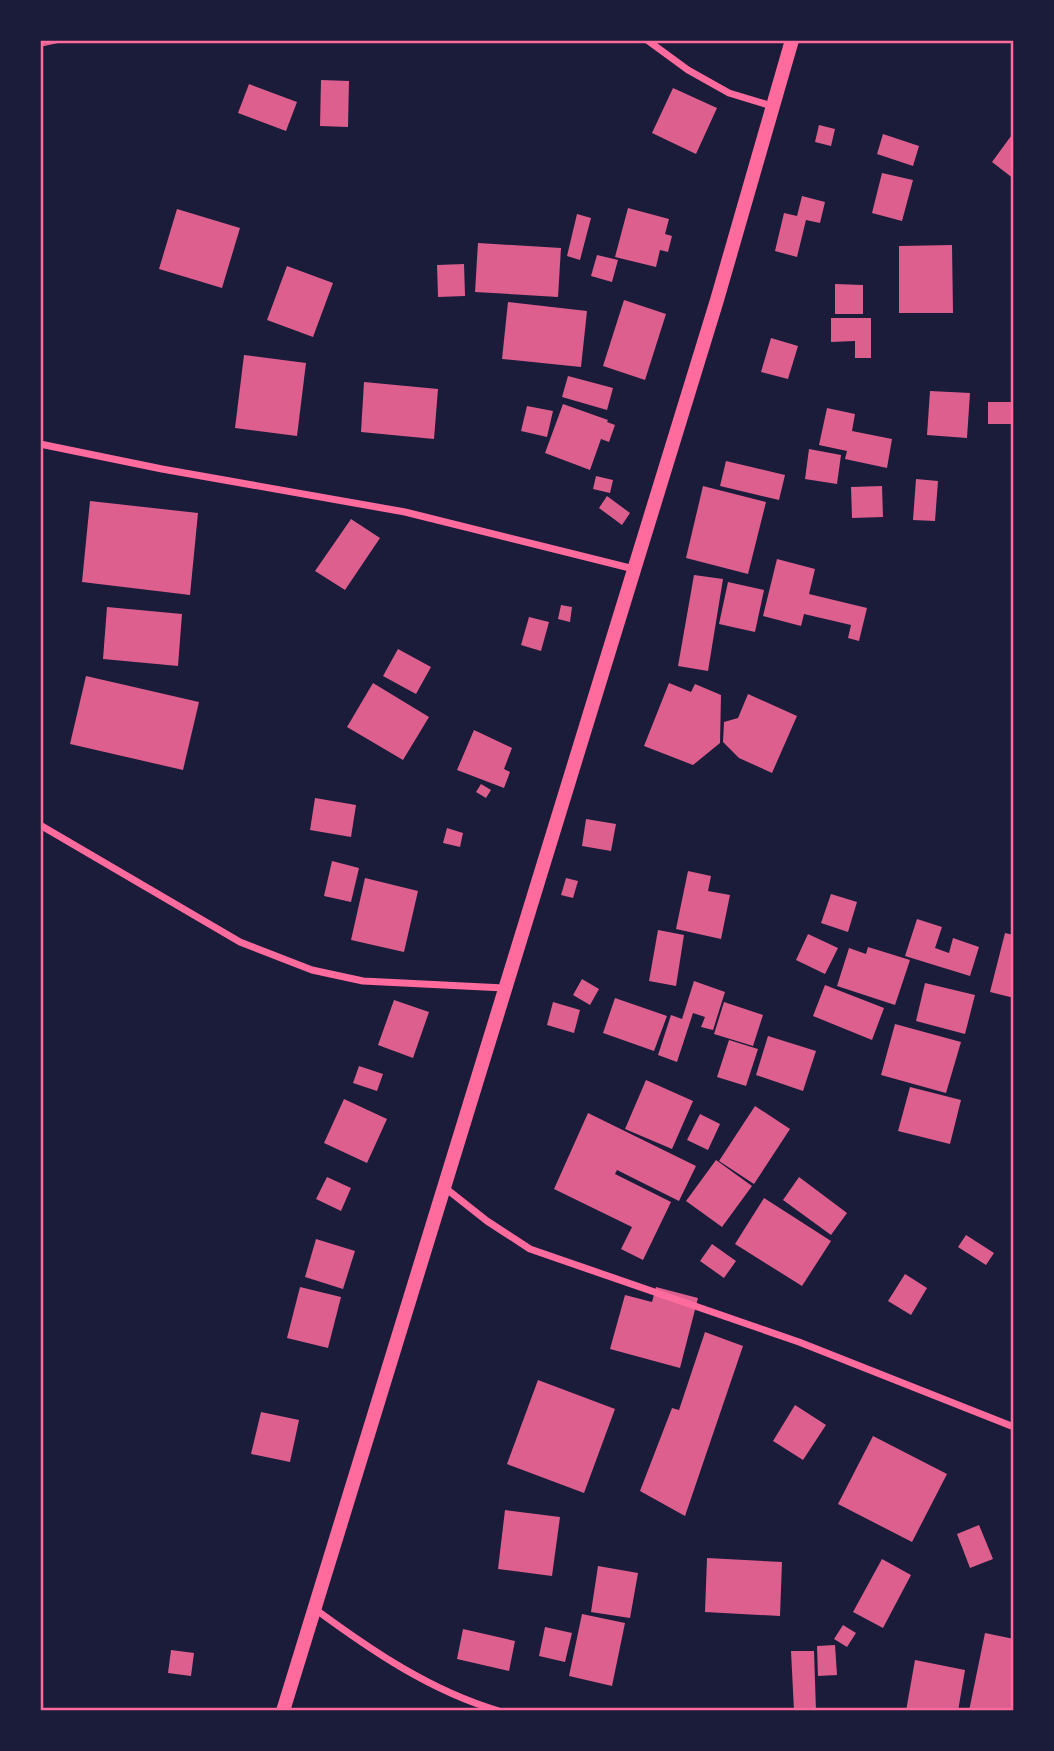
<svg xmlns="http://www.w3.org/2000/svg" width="1054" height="1751" font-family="'Titillium Web',sans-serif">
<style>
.building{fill:#dd5f8e}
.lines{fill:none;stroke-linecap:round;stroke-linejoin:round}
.minor{stroke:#ff6b9d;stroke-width:7}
.secondary{stroke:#ff6b9d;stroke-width:14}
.neatline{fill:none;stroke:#ff6b9d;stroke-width:2.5}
</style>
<rect width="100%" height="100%" fill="#1b1b3a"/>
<g class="building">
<polygon points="40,40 66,40 67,41 40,47"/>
<polygon points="321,80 349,81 348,127 320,126"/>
<polygon points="249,84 297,102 286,131 238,113"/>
<polygon points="673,88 717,108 696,154 652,133"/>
<polygon points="819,125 835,129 831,146 815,142"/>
<polygon points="1014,132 1014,179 992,162"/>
<polygon points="883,134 919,146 913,166 877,154"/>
<polygon points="882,173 913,180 902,221 872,213"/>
<polygon points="802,196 825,202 820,223 806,220 797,257 775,251 784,213 797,216"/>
<polygon points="628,208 669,219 665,234 672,236 668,252 660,250 656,267 615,257"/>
<polygon points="177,209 240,228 222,288 159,269"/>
<polygon points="577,214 591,218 580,260 567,256"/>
<polygon points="478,243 561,248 558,297 475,292"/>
<polygon points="952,245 953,313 899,313 899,246"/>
<polygon points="597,255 618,260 612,282 591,276"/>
<polygon points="464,264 465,296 438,297 437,265"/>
<polygon points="287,266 333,283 313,337 267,320"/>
<polygon points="835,284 863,285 863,314 835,314"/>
<polygon points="624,300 666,314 645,380 603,366"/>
<polygon points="508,302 587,311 581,367 502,359"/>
<polygon points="831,318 871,318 871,358 855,358 855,341 831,342"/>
<polygon points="771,338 798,346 788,379 761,372"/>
<polygon points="244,355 306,363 297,436 235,428"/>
<polygon points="568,376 613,388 607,410 562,397"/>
<polygon points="364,382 438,389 434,439 361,432"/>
<polygon points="930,391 970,393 967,438 927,435"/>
<rect x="988" y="402" width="26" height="22"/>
<polygon points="563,404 608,420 607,422 615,425 609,442 601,439 590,470 545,453"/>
<polygon points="527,406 553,411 547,437 521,431"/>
<polygon points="827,408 855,414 852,431 892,439 887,468 845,459 847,451 819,445"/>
<polygon points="809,449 841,455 837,484 805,479"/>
<polygon points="726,461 785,475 779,500 720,486"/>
<polygon points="596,476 613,480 610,493 593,489"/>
<polygon points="916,479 938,481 935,521 913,520"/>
<polygon points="703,486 766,502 748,574 686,558"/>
<polygon points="882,486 883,517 852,518 851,487"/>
<polygon points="607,496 630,513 622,525 599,508"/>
<polygon points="90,501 198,513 190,595 82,582"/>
<polygon points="351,519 380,538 345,590 315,571"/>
<polygon points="777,559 815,569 809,594 867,608 859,641 848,638 851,625 804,614 801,626 763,616"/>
<polygon points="694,575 723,579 708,671 678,666"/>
<polygon points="728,582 764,590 755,632 719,624"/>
<polygon points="561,605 572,607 570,622 558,619"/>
<polygon points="107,607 182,614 178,666 103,659"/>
<polygon points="529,617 549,622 541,651 521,645"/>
<polygon points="398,649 431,667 416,694 383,676"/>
<polygon points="86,676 199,702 183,770 70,744"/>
<polygon points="373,683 429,717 403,760 347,727"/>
<polygon points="669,683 691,692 695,684 721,695 720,743 693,765 644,746"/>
<polygon points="748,694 797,716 772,773 739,758 723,742 724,722 738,718"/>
<polygon points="474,730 512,748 504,769 510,772 504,788 457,770"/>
<polygon points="481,784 491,790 486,798 476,792"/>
<polygon points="315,798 356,805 351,837 310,830"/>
<polygon points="586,819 616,824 611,851 582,846"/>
<polygon points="447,828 463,833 460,847 443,843"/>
<polygon points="332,861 359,868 351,902 324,896"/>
<polygon points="688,871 711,876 708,891 730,895 721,939 676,929"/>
<polygon points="365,878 418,891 404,952 351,940"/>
<polygon points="566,878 578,881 573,898 561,895"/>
<polygon points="831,894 857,902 848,932 821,923"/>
<polygon points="917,919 942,927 935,948 949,953 953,938 979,947 970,976 905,956"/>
<polygon points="658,930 684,935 676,986 649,981"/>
<polygon points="1005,933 1014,935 1014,998 990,992"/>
<polygon points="808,934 838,948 825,974 796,960"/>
<polygon points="868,947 910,960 895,1005 837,986 849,948 866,954"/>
<polygon points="582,979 599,989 590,1005 573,995"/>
<polygon points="694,981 725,992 713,1030 701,1027 705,1017 693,1013 677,1062 658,1055 671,1015 682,1019"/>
<polygon points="925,983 975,995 965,1034 916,1021"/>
<polygon points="825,985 884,1008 872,1040 813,1016"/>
<polygon points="615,998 667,1016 654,1051 603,1033"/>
<polygon points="394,1000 429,1012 413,1058 378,1045"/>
<polygon points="553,1002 580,1010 574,1033 547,1025"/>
<polygon points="724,1002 763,1015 753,1046 714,1034"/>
<polygon points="895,1024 961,1042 946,1093 881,1075"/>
<polygon points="768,1036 816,1051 803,1091 756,1075"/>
<polygon points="729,1040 758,1049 746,1086 717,1077"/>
<polygon points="359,1066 383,1074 377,1091 353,1083"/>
<polygon points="646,1080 693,1101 672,1149 625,1129"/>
<polygon points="910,1087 961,1100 950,1144 898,1131"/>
<polygon points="344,1099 387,1119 367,1163 324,1143"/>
<polygon points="755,1106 790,1129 754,1184 719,1161"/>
<polygon points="588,1113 696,1166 679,1201 617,1170 615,1174 671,1202 643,1260 621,1249 632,1227 554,1189"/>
<polygon points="700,1114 720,1124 708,1150 687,1140"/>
<polygon points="716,1160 752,1186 722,1227 686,1201"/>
<polygon points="327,1177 351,1188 341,1211 316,1199"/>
<polygon points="799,1177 847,1213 831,1235 783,1200"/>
<polygon points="764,1198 831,1241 802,1286 735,1244"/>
<polygon points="966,1235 994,1253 986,1265 958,1247"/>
<polygon points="316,1239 355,1251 343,1289 305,1277"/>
<polygon points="712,1244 736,1261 724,1278 700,1261"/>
<polygon points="905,1274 927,1288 911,1315 888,1301"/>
<polygon points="300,1287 341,1297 328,1348 287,1338"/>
<polygon points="656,1287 698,1298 680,1368 610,1349 625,1295 652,1302"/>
<polygon points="705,1332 743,1346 685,1516 640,1491 672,1408 679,1410"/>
<polygon points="538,1380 615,1409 584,1493 507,1464"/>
<polygon points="795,1405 826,1425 803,1460 773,1441"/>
<polygon points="261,1412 299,1420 290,1462 251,1454"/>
<polygon points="873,1436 947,1474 912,1542 838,1504"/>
<polygon points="505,1510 560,1517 552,1576 498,1569"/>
<polygon points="979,1525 993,1559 970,1568 957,1534"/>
<polygon points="707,1558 782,1562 780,1616 705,1612"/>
<polygon points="882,1559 911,1575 883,1628 853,1612"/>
<polygon points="598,1566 638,1573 630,1618 591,1612"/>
<polygon points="582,1614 625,1623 612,1686 569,1676"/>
<polygon points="843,1625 856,1633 847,1647 834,1639"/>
<polygon points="545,1627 572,1633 565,1662 539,1656"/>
<polygon points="463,1629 515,1641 509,1671 457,1659"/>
<polygon points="985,1633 1014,1639 1014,1711 969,1711"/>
<polygon points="835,1645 837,1675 818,1676 817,1646"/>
<polygon points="171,1650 194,1653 191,1676 168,1673"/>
<polygon points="791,1651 814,1651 816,1711 794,1711"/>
<polygon points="915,1660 965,1670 958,1711 906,1711"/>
</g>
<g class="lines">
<g class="minor">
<polyline points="647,40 688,70 729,93 772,106"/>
<polyline points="40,444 162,469 405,512 634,569"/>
<polyline points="40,825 240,942 312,970 363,981 504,988"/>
<polyline points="444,1187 487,1221 530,1249 799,1342 1014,1427"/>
<path d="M315,1609C372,1651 431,1691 499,1711"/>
</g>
<polyline class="secondary" points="283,1711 717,300 792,40"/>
</g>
<rect width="1054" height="1751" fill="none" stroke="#1b1b3a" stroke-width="84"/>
<rect x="42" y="42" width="970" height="1667" class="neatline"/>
</svg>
